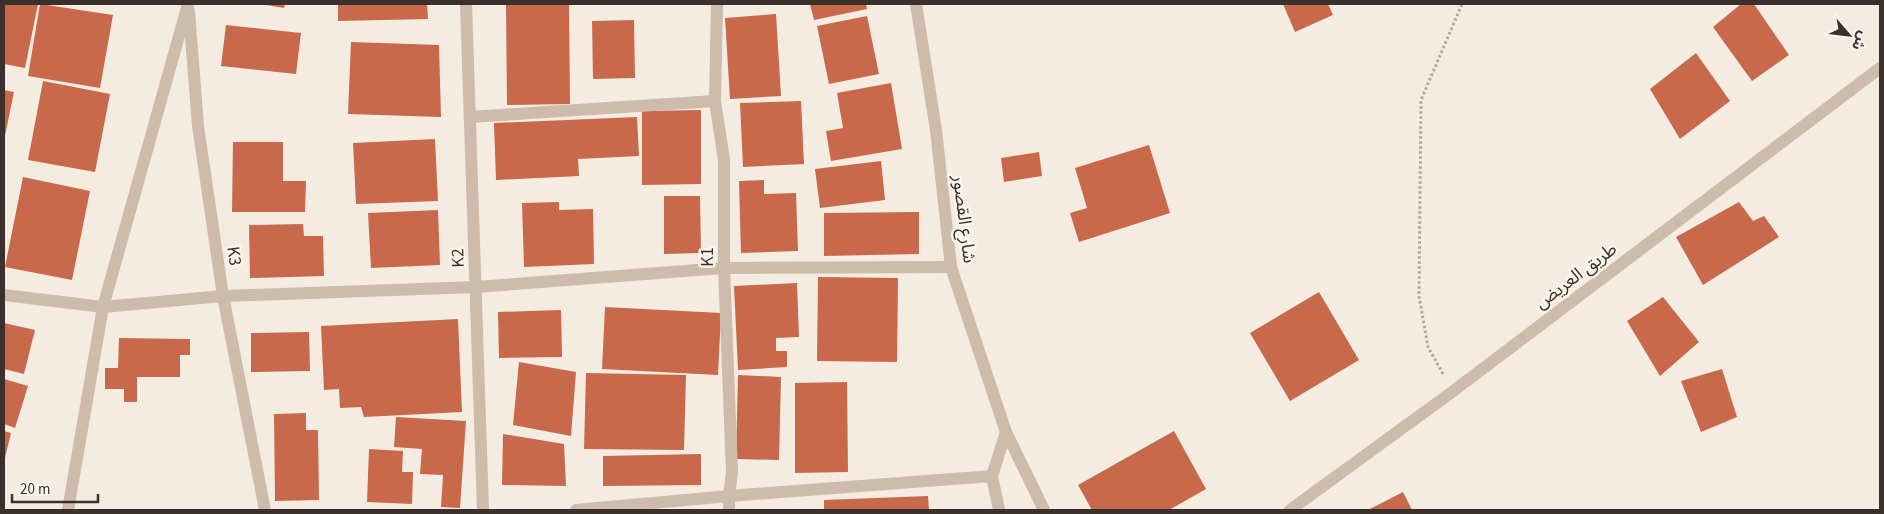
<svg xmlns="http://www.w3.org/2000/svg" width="1884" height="514" font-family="'Source Sans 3','Noto Sans Arabic',sans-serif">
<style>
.building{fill:#c8694b}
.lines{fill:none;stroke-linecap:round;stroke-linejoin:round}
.path{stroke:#b9a596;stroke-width:3;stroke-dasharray:2.5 2.5;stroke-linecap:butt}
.minor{stroke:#cdbbac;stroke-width:12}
.labels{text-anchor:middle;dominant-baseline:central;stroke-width:5;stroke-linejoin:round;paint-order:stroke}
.street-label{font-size:18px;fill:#3b302b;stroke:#fbf5ee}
</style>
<rect width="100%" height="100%" fill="#f4ebe1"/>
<g class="building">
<polygon points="4,4 38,4 25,68 4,64"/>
<polygon points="40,4 113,15 100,88 28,76"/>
<polygon points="260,4 285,4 284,8"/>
<polygon points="338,4 427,4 428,19 338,21"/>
<polygon points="506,4 569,4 570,104 507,105"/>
<polygon points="810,4 866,4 867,9 814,20"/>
<polygon points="1283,4 1328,4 1333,15 1295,32"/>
<polygon points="1741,4 1754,4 1789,55 1752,81 1713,27"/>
<polygon points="776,14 781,96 730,99 725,18"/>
<polygon points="867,16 879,74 829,84 817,26"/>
<polygon points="634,20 635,78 593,79 592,21"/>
<polygon points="226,25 301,33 296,74 221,66"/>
<polygon points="351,42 439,45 441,117 348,114"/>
<polygon points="1696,53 1730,101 1680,139 1650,89"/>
<polygon points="43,81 110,94 95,172 28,160"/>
<polygon points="891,83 902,149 831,161 826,131 843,128 837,93"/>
<polygon points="4,90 14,92 5,136 4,136"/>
<polygon points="801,101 804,164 743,167 740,103"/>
<polygon points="701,110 701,184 642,185 642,111"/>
<polygon points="637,117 639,156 578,159 579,176 496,180 494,123"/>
<polygon points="435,139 438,201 356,204 353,143"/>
<polygon points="233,142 283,142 283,181 306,181 305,212 232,212"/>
<polygon points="1149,145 1170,213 1079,242 1070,213 1087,208 1075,168"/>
<polygon points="1039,152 1042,176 1004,182 1001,158"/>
<polygon points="881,161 885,200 820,208 815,169"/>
<polygon points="23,177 90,191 72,280 5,267"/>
<polygon points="764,180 764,194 796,193 798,251 741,253 739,181"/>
<polygon points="664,196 700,196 701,253 664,254"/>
<polygon points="559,202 559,210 593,209 594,264 524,267 522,203"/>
<polygon points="1739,202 1753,221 1764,216 1779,237 1703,285 1676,237"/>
<polygon points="438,210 440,265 371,268 368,213"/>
<polygon points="919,212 919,254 824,256 824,213"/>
<polygon points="303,224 304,236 323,236 324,276 250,278 249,225"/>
<polygon points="818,277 898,278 897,362 817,361"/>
<polygon points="797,283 799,337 776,338 776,351 787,351 787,367 738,370 734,286"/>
<polygon points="1319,292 1359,360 1290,401 1250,333"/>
<polygon points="1663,297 1699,342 1660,376 1627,321"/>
<polygon points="605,307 721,313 718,375 602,369"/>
<polygon points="561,310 562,357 499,358 498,312"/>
<polygon points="458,319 462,412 364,417 361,407 340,408 339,389 324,390 321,326"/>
<polygon points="4,323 35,330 24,374 4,369"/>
<polygon points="309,332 310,371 251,372 251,333"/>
<polygon points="119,338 190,339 190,355 180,355 180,377 137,377 137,402 124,402 124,389 105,389 105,368 118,368"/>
<polygon points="519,362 576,372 571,436 513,425"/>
<polygon points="1722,369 1737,417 1701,432 1681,381"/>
<polygon points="586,373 686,375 684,450 584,449"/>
<polygon points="738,375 781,377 779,460 736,459"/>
<polygon points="4,379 28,386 15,428 4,424"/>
<polygon points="847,382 848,472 795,473 795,383"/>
<polygon points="306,413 306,430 318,430 319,500 275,501 274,414"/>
<polygon points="396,417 466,421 460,508 441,507 443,475 420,474 422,449 394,447"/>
<polygon points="4,431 11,433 4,462"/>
<polygon points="1174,431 1206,489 1169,510 1092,510 1078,485"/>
<polygon points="503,434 564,444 566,486 502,485"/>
<polygon points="369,449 403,451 402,472 413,472 412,504 367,502"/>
<polygon points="701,454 701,485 603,486 603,456"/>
<polygon points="1403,492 1412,510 1368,510"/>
<polygon points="928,496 929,510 824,510 824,500"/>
</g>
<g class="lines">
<polyline class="path" points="1443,374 1428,347 1419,296 1421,100 1462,4"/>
<g class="minor">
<polyline points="466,4 483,510"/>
<polyline points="717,4 715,101 724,160 724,268 732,472 729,496 729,510"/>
<polyline points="916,4 936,130 951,267 1006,432 1044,510"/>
<polyline points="189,11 198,126 223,296 265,510"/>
<polyline points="470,117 715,101"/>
<polyline points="4,295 103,307 223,296 476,287 724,268 951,267"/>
<polyline points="68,510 103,307 188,4"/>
<polyline points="576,510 729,496 992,476"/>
<polyline points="999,510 992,476 1006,432"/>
<polyline points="1290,510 1452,392 1880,68"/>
</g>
</g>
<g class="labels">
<g class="street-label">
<text transform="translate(964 219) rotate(83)">شارع القصور</text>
<text transform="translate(234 256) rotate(82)">K3</text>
<text transform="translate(707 257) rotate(-90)">K1</text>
<text transform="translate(458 258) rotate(-92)">K2</text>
<text transform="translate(1576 276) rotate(-37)">طريق العريض</text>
</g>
</g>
<rect width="1884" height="514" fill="none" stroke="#3b302b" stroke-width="10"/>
<g transform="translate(1849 35) rotate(118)" stroke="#fbf5ee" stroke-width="4" paint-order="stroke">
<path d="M0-4L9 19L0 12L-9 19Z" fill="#3b302b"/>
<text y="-8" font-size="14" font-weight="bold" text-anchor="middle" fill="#3b302b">ش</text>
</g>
<path d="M12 494v8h86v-8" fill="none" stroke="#3b302b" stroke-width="2.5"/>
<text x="20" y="494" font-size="15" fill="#3b302b" stroke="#fbf5ee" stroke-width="4" paint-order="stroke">20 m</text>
</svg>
